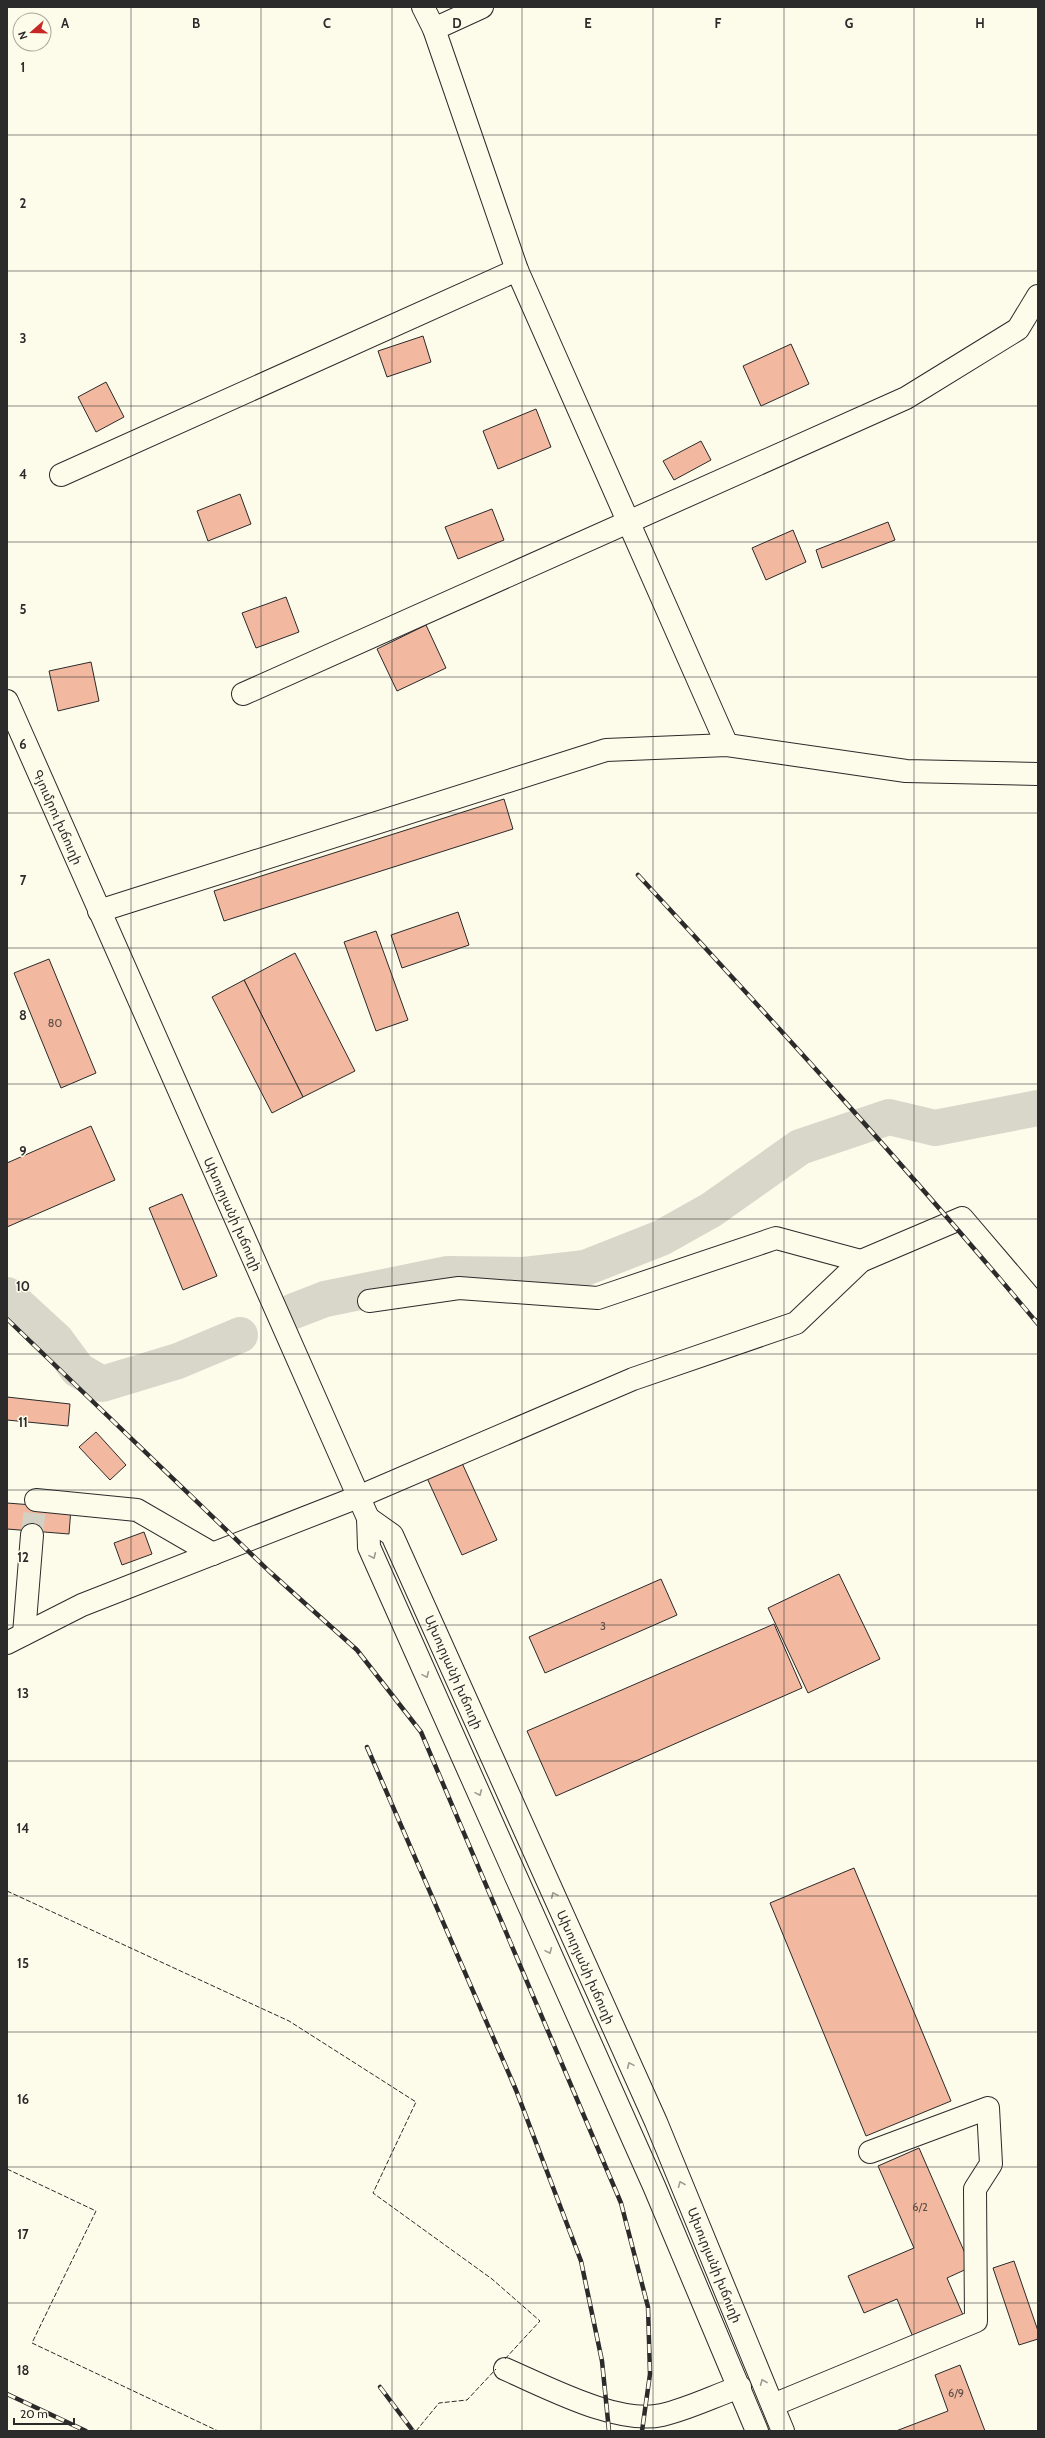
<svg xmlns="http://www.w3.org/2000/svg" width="1045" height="2438" font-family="Cabin,'Noto Sans Armenian',sans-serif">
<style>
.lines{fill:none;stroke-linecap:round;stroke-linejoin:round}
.river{stroke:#d8d7c9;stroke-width:36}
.building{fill:#f2b8a0;stroke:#2b2b2b}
.minor-tunnel{stroke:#d3d1c4;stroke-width:22;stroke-dasharray:22 11;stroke-linecap:butt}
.minor-casing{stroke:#2b2b2b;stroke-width:24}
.major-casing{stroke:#2b2b2b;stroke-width:24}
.minor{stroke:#fdfbea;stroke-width:22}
.major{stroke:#fdfbea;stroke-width:22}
.rail-casing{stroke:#2b2b2b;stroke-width:4.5}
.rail{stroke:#fdfbea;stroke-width:3;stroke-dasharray:9;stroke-linecap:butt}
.fence{stroke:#2b2b2b;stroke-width:1;stroke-dasharray:5 2;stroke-linecap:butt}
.oneway{stroke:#9e9d94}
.grid{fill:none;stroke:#2b2b2b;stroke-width:1;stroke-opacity:0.55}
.labels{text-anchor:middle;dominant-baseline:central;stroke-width:3;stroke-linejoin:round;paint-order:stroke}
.number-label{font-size:11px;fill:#5d4e48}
.street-label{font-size:13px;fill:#2b2b2b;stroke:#fdfbea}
.grid-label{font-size:13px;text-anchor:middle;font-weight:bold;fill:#2b2b2b;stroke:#fdfbea;stroke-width:3;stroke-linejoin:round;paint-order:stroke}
</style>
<rect width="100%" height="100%" fill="#fdfbea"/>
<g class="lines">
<g class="river">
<polyline points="7,1295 56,1340 78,1370 102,1384 178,1361 240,1335"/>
<polyline points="294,1311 325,1299 448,1274 524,1275 585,1268 661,1238 711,1210 800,1147 889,1117 935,1128 1038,1108"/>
</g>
</g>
<g class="building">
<polygon points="423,336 431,362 387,377 378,351"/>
<polygon points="791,344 809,384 761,406 743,366"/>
<polygon points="106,382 124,417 96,432 78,397"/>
<polygon points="536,409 551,447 498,469 483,431"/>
<polygon points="701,441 711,460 674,480 663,461"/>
<polygon points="240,494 251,524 208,541 197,511"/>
<polygon points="492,509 504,540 458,559 445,527"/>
<polygon points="888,522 895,540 822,568 816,550"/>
<polygon points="793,530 806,562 766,580 752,548"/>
<polygon points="286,597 299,632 256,648 242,613"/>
<polygon points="426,625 446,668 397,691 377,649"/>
<polygon points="91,662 99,701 58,711 49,671"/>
<polygon points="504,799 513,829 224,921 214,891"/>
<polygon points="458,912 469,945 402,968 391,935"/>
<polygon points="376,931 408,1020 376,1031 344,942"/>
<polygon points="295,953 355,1071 303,1097 244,980"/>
<polygon points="49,959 96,1073 61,1088 14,973"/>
<polygon points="244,980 303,1097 272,1113 212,997"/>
<polygon points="91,1126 115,1180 7,1227 7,1163"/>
<polygon points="182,1194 217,1276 183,1290 149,1208"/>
<polygon points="7,1397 70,1404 68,1426 7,1420"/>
<polygon points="96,1432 126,1465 110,1480 79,1447"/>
<polygon points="462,1463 497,1540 462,1555 427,1478"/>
<polygon points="7,1503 71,1508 69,1534 7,1529"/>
<polygon points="144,1532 152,1554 122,1565 114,1543"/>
<polygon points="839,1574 880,1659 808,1693 768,1608"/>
<polygon points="661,1579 677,1615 545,1673 529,1637"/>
<polygon points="774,1624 802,1688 556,1796 527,1731"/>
<polygon points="854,1868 951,2101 866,2136 770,1903"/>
<polygon points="919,2148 971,2267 947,2278 963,2315 913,2337 897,2299 864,2313 848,2276 914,2248 878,2166"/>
<polygon points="1014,2261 1038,2331 1038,2339 1019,2345 993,2268"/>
<polygon points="960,2365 985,2431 896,2431 948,2411 935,2375"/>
</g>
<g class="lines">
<polyline class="minor-tunnel" points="32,1535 36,1500"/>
<g class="minor-casing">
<g id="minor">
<polyline points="423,7 434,29 517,270 727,745"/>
<polyline points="434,29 482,7"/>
<polyline points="61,475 517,270"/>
<polyline points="243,694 906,398 1018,329 1038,296"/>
<polyline points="99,911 606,750 727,745 906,771 1038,774"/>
<polyline points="369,1301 459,1288 598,1298 776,1238 861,1261"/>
<polyline points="36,1500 137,1510 213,1554"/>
<polyline points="24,1634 32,1535"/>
<polyline points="7,1643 82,1605 358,1497 633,1379 796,1323 861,1261 962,1218 1038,1307"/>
<path d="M505,2369C547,2387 617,2425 662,2415C688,2409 714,2396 740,2387"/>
<polyline points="773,2405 976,2321 975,2189 991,2164 988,2108 870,2152"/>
</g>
</g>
<g class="major-casing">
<g id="major">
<polyline points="7,701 368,1518 369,1547 654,2186 757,2431"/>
<polyline points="368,1518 392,1535 656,2122 783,2431"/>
</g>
</g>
<use href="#minor" class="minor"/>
<use href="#major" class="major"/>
<g class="rail-casing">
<g id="rail">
<path d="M638,875C774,1022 909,1170 1038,1324"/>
<polyline points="7,1319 270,1572 357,1650 421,1732 621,2203 648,2307 650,2374 642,2431"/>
<polyline points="367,1747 516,2090 581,2261 602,2361 609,2431"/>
<polyline points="380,2387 413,2431"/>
<polyline points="7,2394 86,2431"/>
</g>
</g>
<use href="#rail" class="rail"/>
<g class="fence">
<polyline points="7,1891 289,2021 416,2102 373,2193 492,2279 540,2321 504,2360"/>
<polyline points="7,2169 96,2211 32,2343 218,2431"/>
<polyline points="416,2431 439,2403 467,2400 496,2369"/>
</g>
</g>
<defs><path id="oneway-chevron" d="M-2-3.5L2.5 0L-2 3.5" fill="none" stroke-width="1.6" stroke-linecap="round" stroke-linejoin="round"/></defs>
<g class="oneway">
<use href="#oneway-chevron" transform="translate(373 1556) rotate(66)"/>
<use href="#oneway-chevron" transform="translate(426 1675) rotate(66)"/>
<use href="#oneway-chevron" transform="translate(479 1793) rotate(66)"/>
<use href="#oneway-chevron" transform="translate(554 1895) rotate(-114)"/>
<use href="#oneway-chevron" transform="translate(549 1951) rotate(66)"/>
<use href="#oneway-chevron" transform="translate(630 2065) rotate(-114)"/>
<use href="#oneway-chevron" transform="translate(681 2184) rotate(-112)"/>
<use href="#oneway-chevron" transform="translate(763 2382) rotate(-112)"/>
</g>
<path class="grid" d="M131,7V2431M261,7V2431M392,7V2431M522,7V2431M653,7V2431M784,7V2431M914,7V2431M7,135H1038M7,271H1038M7,406H1038M7,542H1038M7,677H1038M7,813H1038M7,948H1038M7,1084H1038M7,1219H1038M7,1354H1038M7,1490H1038M7,1625H1038M7,1761H1038M7,1896H1038M7,2032H1038M7,2167H1038M7,2303H1038"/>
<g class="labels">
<g class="number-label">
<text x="55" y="1023">80</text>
<text x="603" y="1626">3</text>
<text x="920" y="2207">6/2</text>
<text x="956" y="2393">6/9</text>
</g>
<g class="street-label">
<text transform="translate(58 817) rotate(66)">Գյումրու խճուղի</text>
<text transform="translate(233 1214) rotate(66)">Ախուրյանի խճուղի</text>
<text transform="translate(454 1672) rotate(66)">Ախուրյանի խճուղի</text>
<text transform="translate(586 1967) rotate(66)">Ախուրյանի խճուղի</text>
<text transform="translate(715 2265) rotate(68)">Ախուրյանի խճուղի</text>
</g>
</g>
<g class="grid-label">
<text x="65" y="28">A</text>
<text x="196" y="28">B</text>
<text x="327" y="28">C</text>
<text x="457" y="28">D</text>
<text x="588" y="28">E</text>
<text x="718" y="28">F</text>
<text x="849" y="28">G</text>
<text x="980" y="28">H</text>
<text x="23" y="72">1</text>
<text x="23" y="208">2</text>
<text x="23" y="343">3</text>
<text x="23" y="479">4</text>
<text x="23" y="614">5</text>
<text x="23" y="749">6</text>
<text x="23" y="885">7</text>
<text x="23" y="1020">8</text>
<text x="23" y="1156">9</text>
<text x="23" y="1291">10</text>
<text x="23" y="1427">11</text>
<text x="23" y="1562">12</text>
<text x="23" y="1698">13</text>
<text x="23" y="1833">14</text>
<text x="23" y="1968">15</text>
<text x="23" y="2104">16</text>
<text x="23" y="2239">17</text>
<text x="23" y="2375">18</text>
</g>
<rect width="1045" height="2438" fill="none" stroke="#2b2b2b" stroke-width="16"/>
<g transform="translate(32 32) rotate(250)"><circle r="19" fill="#fdfbea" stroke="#a9a89e"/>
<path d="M0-3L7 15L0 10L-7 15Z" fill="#c62828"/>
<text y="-6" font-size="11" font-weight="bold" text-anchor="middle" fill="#2b2b2b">N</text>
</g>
<path d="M14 2418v6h60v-6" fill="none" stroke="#2b2b2b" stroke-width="2"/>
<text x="20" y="2418" font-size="12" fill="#2b2b2b" stroke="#fdfbea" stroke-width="3" paint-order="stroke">20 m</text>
</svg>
